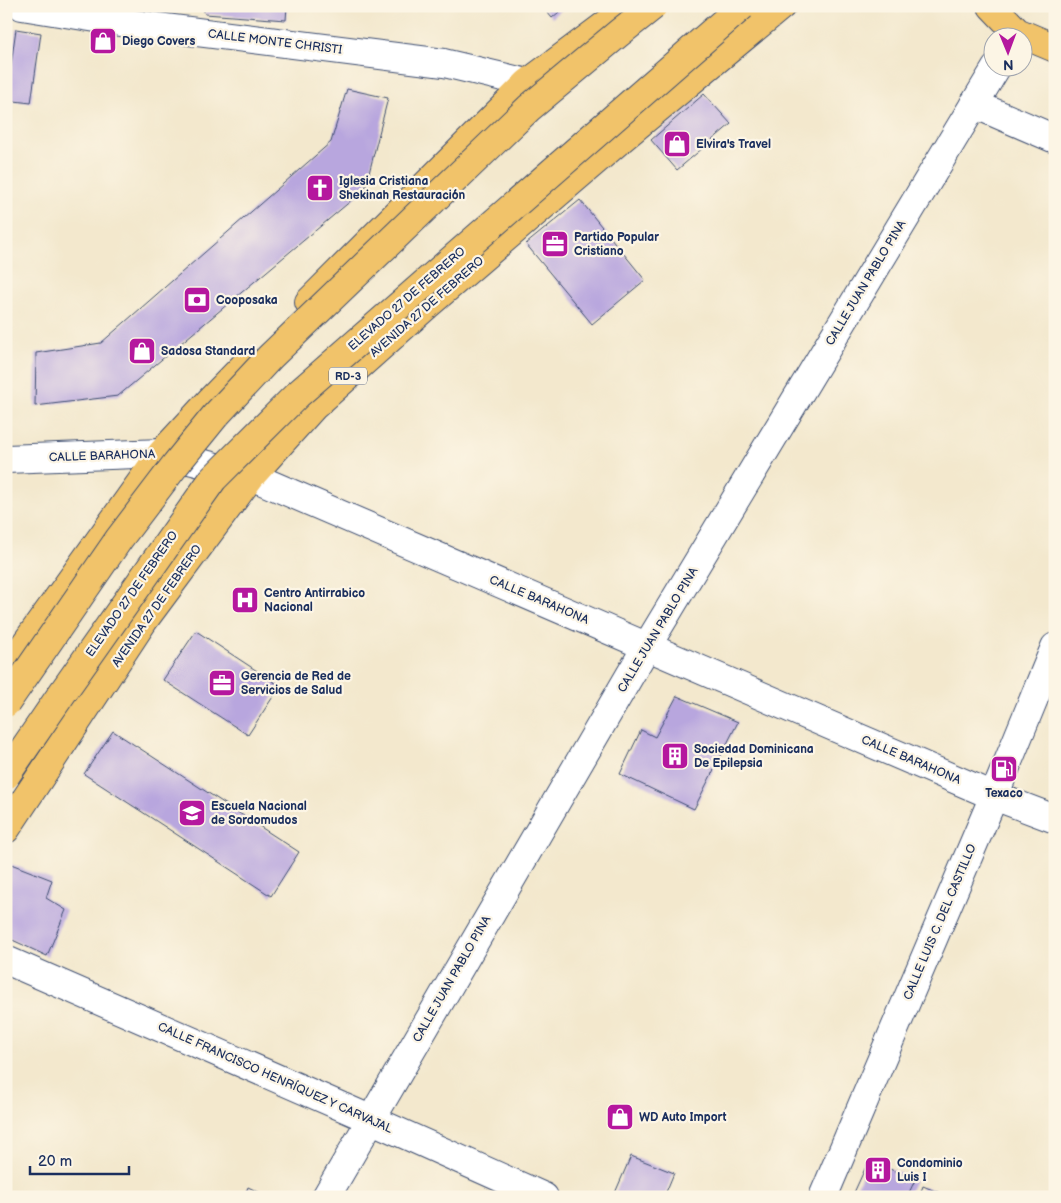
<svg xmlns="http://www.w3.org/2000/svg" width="1061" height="1203" font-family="'Balsamiq Sans',sans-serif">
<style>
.building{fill:#b8a6de}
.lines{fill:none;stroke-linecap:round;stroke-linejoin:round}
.minor-casing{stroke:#3b4b6f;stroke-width:30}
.major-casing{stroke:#3b4b6f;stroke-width:30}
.minor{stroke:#fff;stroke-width:28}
.major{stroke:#f1c36a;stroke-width:28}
.highway-bridge-casing{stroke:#3b4b6f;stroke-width:30;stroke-linecap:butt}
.highway-bridge{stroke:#f1c36a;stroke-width:28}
.labels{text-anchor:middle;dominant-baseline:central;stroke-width:4.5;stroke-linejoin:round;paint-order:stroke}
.shield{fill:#fcf5e5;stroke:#5e6a86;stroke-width:1}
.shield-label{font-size:11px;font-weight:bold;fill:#1b2f5e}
.poi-label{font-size:12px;font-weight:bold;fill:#1b2f5e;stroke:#fcf5e5;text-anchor:start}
.street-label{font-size:12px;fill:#1b2f5e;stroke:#fcf5e5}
</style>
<rect width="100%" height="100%" fill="#fcf5e5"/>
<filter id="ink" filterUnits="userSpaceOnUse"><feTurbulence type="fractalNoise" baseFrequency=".02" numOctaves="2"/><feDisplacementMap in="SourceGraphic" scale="10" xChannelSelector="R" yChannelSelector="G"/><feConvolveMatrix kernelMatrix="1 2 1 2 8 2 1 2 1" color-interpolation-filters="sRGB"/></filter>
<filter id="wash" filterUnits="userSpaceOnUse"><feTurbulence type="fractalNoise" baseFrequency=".0096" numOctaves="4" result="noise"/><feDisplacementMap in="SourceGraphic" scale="20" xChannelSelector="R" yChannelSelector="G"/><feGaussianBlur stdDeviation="1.12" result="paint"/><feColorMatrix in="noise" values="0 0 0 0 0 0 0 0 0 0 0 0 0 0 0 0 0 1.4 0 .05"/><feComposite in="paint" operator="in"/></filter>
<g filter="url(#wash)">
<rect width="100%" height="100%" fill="#f3e8cd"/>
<g id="blocks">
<g class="building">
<polygon points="202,6 287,6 286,20 205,14"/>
<polygon points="542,6 566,6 552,18"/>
<polygon points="16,29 41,33 31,103 6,100"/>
<polygon points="347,89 388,98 365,189 118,396 35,406 36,353 101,343 331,142"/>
<polygon points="704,94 731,124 677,170 651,140"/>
<polygon points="580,200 645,280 592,324 526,244"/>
<polygon points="196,631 280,686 248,735 163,680"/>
<polygon points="677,696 738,722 694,809 620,774 641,730 655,737"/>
<polygon points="113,731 299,852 271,896 84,774"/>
<polygon points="6,862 52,880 46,898 66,910 47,956 6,937"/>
<polygon points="631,1156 674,1173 664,1197 623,1197 615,1193"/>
<polygon points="869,1160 915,1180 907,1197 852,1197"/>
<polygon points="923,1186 950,1197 919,1197"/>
<polygon points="248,1187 269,1197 244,1197"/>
</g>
</g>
</g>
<g filter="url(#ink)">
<use href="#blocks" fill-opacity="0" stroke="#3b4b6f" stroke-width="1"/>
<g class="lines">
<g class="minor-casing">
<g id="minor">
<polyline points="22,6 133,24 444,63 528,83"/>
<polyline points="974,104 1055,139"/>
<polyline points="6,459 162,453 251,476 994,796 1055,819"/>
<polyline points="6,960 370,1119 544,1197"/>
<polyline points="326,1197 647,646 996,68"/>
<polyline points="823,1197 994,796 1055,647"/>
</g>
</g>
<g class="major-casing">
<g id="major">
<polyline points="992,6 1017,32 1055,48"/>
<polyline points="309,302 528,83 631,6"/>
<polyline points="6,671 162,453 212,399 248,362"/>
<polyline points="6,829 144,620 251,476 314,406 427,305 616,143 781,6"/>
</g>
</g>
<use href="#minor" class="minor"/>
<use href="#major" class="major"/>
<g class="highway-bridge-casing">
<g id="highway-bridge">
<polyline points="6,703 119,539 176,464 215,416 270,357 529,108 619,33 653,6"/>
<polyline points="6,775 63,692 213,479 297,395 742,6"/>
</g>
</g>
<use href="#highway-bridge" class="highway-bridge"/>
</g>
</g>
<defs>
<g id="shop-square" transform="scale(1.4375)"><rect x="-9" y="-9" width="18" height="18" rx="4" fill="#b5179e" stroke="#fcf5e5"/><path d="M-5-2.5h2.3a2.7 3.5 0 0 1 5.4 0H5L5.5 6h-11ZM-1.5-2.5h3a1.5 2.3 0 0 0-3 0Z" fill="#fff"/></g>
<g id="church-square" transform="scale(1.4375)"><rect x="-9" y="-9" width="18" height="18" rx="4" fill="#b5179e" stroke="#fcf5e5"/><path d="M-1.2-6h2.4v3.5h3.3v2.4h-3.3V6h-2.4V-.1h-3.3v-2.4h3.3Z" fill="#fff"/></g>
<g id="office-square" transform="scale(1.4375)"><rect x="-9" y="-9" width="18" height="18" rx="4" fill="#b5179e" stroke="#fcf5e5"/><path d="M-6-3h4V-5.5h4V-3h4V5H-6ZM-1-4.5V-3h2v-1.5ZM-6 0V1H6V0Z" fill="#fff"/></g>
<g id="bank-square" transform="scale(1.4375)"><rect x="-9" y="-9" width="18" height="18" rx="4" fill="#b5179e" stroke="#fcf5e5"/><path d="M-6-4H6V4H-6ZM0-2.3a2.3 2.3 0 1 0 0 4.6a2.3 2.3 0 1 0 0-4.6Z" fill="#fff"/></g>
<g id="hospital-square" transform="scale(1.4375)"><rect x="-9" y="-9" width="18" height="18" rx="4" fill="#b5179e" stroke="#fcf5e5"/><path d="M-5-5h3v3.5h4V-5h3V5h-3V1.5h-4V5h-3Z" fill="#fff"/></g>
<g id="building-square" transform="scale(1.4375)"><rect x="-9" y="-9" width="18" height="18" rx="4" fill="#b5179e" stroke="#fcf5e5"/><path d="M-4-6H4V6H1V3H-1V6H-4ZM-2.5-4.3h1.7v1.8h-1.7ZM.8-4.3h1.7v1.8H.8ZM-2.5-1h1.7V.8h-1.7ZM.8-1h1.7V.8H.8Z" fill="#fff"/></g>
<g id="fuel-square" transform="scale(1.4375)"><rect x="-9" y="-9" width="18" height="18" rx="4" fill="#b5179e" stroke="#fcf5e5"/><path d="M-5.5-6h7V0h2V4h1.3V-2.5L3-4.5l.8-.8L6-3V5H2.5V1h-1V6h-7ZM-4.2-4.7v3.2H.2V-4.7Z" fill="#fff"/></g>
<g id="school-square" transform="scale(1.4375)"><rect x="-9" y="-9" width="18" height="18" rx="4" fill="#b5179e" stroke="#fcf5e5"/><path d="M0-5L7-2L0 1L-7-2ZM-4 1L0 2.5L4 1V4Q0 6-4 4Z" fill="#fff"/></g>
</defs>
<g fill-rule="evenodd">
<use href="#shop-square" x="103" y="41"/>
<use href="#shop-square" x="677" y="144"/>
<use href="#church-square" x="320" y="188"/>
<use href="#office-square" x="555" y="244"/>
<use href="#bank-square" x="197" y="300"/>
<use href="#shop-square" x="142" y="351"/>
<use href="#hospital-square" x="245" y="600"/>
<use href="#office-square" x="222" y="683"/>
<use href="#building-square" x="675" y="756"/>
<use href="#fuel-square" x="1004" y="769"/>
<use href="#school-square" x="192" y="813"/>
<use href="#shop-square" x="620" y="1117"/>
<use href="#building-square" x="878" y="1170"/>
</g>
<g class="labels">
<rect class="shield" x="329" y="367.5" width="38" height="17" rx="4"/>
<g class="shield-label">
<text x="348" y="376">RD-3</text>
</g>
<g class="poi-label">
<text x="122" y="41">Diego Covers</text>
<text x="696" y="144">Elvira's Travel</text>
<text x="339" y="181">Iglesia Cristiana<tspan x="339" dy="14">Shekinah Restauración</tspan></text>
<text x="574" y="237">Partido Popular<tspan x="574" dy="14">Cristiano</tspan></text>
<text x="216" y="300">Cooposaka</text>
<text x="161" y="351">Sadosa Standard</text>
<text x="264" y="593">Centro Antirrabico<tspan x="264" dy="14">Nacional</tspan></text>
<text x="241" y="676">Gerencia de Red de<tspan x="241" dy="14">Servicios de Salud</tspan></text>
<text x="694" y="749">Sociedad Dominicana<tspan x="694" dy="14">De Epilepsia</tspan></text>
<text x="1004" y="793" text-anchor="middle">Texaco</text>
<text x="211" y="806">Escuela Nacional<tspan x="211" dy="14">de Sordomudos</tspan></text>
<text x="639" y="1117">WD Auto Import</text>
<text x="897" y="1163">Condominio<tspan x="897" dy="14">Luis I</tspan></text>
</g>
<g class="street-label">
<text transform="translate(275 42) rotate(7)">CALLE MONTE CHRISTI</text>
<text transform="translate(866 283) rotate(-59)">CALLE JUAN PABLO PINA</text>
<text transform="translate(407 299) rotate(-41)">ELEVADO 27 DE FEBRERO</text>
<text transform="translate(427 307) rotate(-41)">AVENIDA 27 DE FEBRERO</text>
<text transform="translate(102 456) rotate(-2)">CALLE BARAHONA</text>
<text transform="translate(132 594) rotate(-55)">ELEVADO 27 DE FEBRERO</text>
<text transform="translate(539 600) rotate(23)">CALLE BARAHONA</text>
<text transform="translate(157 606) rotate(-55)">AVENIDA 27 DE FEBRERO</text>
<text transform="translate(658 630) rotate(-59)">CALLE JUAN PABLO PINA</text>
<text transform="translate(911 760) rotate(23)">CALLE BARAHONA</text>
<text transform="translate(940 922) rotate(-67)">CALLE LUIS C. DEL CASTILLO</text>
<text transform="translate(452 979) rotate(-60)">CALLE JUAN PABLO PINA</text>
<text transform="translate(275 1078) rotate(24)">CALLE FRANCISCO HENRÍQUEZ Y CARVAJAL</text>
</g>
</g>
<rect width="1061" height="1203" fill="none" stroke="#fcf5e5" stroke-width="25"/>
<g transform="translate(1008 52) rotate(179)"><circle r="24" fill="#fcf5e5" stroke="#a2a6af"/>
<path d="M0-4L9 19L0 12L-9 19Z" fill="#b5179e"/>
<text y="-8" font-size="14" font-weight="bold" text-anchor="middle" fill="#1b2f5e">N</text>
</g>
<path d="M30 1166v8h99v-8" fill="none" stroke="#1b2f5e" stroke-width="2.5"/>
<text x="38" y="1166" font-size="15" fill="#1b2f5e" stroke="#fcf5e5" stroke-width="4" paint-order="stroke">20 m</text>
</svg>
